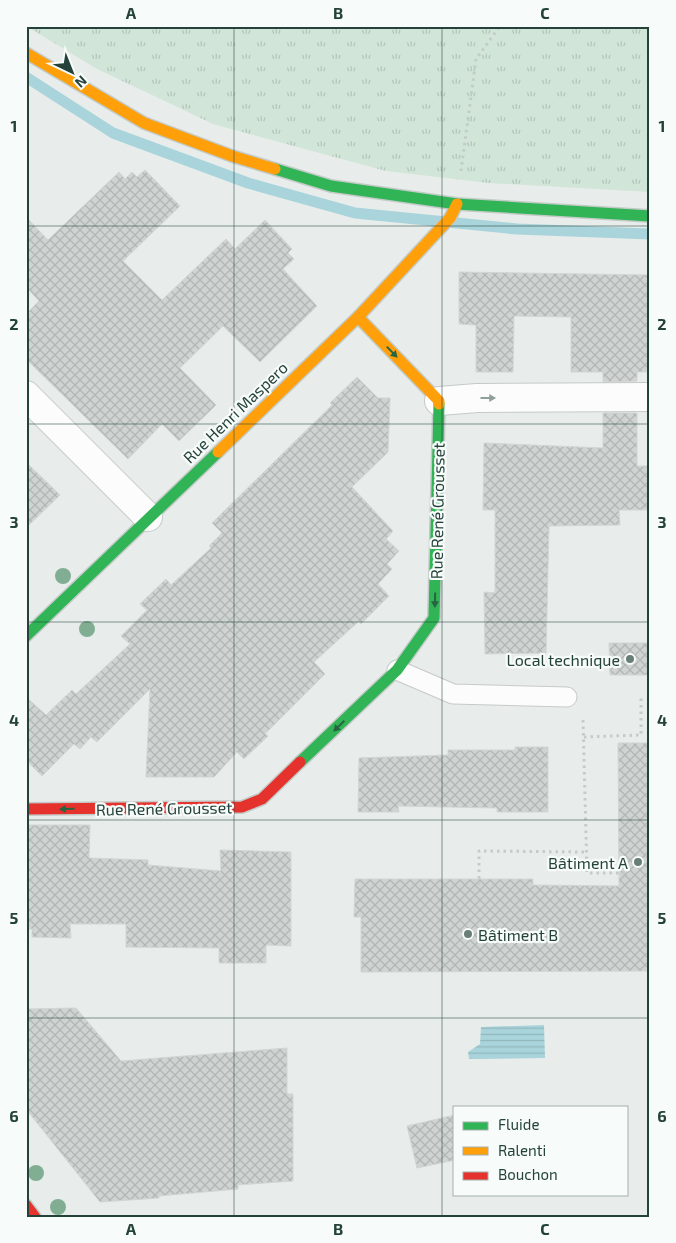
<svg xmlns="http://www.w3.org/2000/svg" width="676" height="1243" font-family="'Exo 2',sans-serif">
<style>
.grass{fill:url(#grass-tufts)}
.water{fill:url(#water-rules)}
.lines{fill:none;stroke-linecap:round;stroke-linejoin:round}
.stream{stroke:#a9d4db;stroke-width:11}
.building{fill:url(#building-cross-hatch);stroke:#d1d6d4}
.lane-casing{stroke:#c5cac8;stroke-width:21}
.street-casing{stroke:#c5cac8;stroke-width:30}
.fast-casing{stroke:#c3cbc8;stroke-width:14}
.slow-casing{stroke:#c3cbc8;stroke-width:14}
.jam-casing{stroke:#c3cbc8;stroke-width:14}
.path{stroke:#c3ccca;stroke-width:3;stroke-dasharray:2.5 4;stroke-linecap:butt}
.lane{stroke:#fcfcfc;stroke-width:19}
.street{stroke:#fcfcfc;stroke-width:28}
.fast{stroke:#30b455;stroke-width:11}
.slow{stroke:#ff9f0a;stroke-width:11}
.jam{stroke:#e5322d;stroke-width:11}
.tree{fill:#81ae93}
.oneway{fill:#286442}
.oneway2{fill:#909f9b}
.grid{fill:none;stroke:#24423a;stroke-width:1;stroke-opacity:0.55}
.poi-dot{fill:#697e78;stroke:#f7fbf9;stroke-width:2}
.labels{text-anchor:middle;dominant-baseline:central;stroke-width:4.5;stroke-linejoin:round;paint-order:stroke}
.street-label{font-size:16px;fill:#24423a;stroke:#f7fbf9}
.poi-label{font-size:16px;fill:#24423a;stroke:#f7fbf9;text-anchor:end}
.neatline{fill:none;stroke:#24423a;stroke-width:2}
.grid-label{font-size:16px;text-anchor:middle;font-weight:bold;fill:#24423a}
</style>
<defs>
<pattern id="grass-tufts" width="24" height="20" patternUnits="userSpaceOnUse" patternTransform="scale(1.25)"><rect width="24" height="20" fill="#d1e6d8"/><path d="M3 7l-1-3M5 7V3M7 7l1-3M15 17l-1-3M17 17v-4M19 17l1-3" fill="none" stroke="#b3c6ba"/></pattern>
<pattern id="water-rules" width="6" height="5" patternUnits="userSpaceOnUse" patternTransform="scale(1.25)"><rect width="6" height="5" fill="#a9d4db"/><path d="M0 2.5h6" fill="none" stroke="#91b7bd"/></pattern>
<pattern id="building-cross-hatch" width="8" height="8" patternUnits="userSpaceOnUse" patternTransform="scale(1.25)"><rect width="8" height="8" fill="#cfd4d2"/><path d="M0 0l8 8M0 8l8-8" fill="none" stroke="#b2b7b5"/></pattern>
</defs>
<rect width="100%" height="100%" fill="#e8edeb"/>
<polygon class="grass" points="26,26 650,26 650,192 488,183 386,171 213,124 97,69"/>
<polygon class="water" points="544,1025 545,1058 469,1059 468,1052 480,1044 481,1027"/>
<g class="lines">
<polyline class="stream" points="26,77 113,133 248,183 355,213 517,229 650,234"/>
</g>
<g class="building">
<polygon points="145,170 180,206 123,261 162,300 226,239 235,249 265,220 292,249 288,253 294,259 283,269 317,306 260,362 223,326 180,368 216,405 179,441 162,424 128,459 26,359 26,314 39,301 26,287 26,217 48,240 119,172 125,179 132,172 137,177"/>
<polygon points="459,272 650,275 650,372 637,372 637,381 603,382 603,372 571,372 571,317 514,316 513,372 476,372 476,325 459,324"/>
<polygon points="357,377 378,398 390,398 388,452 352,487 393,531 386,539 399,551 387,564 392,569 378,584 389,596 361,624 359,621 314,662 325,674 265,734 268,736 244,759 237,752 214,777 146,777 150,689 97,742 91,737 80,749 74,744 42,776 26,760 26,697 46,715 72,690 76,694 130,644 121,636 147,610 140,604 166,579 171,585 211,548 209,546 222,533 212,523 332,405 330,403"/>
<polygon points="603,413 637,413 637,466 650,466 650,510 619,510 620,525 549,526 546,653 485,654 484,592 495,593 495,510 483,510 484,443 603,448"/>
<polygon points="26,462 60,495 26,528"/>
<polygon points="609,643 650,643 650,675 610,675"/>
<polygon points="618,743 650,743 650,971 361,972 361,917 354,917 355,879 533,879 533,885 619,886"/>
<polygon points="515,747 548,747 548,812 497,812 497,808 398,806 399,812 358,812 359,758 448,755 448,750 515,750"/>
<polygon points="26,825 90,825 89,858 148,860 148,865 221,871 220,850 291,852 291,946 266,945 266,963 219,963 219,948 126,947 126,924 70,924 71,938 32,937 32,929 26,929"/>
<polygon points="76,1008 121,1061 287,1048 287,1094 293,1094 293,1181 238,1185 238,1189 159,1196 159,1198 100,1202 26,1109 26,1009"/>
<polygon points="455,1115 455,1160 417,1168 407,1126"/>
</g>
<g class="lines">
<g class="lane-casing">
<polyline id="lane" points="397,670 453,694 567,697"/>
</g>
<g class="street-casing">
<g id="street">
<polyline points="26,395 148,517"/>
<polyline points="439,401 477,398 650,397"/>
</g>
</g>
<g class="fast-casing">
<g id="fast">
<polyline points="275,169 331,186 457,204 650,216"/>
<polyline points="26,636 218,452"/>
<polyline points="300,762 397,670 434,618 439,404"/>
</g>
</g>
<g class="slow-casing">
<g id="slow">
<polyline points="26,53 144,123 232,156 275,169"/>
<polyline points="358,317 439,401 439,404"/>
<polyline points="218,452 358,317 450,218 457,204"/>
</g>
</g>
<g class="jam-casing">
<g id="jam">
<polyline points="26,809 242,807 262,799 300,762"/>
<polyline points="26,1205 35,1217"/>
</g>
</g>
<g class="path">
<polyline points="461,171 476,59 500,26"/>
<polyline points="583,720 587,873 626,873"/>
<polyline points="584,737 641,735 641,697"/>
<polyline points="479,885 479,851 586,852"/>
</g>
<use href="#lane" class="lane"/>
<use href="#street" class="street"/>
<use href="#fast" class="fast"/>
<use href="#slow" class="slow"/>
<use href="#jam" class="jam"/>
</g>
<g class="tree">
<circle cx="63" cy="576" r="8"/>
<circle cx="87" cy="629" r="8"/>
<circle cx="36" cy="1173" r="8"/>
<circle cx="58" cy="1207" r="8"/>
</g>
<defs><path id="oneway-solid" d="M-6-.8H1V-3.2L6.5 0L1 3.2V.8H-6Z" transform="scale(1.25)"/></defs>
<g class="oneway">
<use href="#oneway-solid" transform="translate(392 352) rotate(46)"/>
<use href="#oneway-solid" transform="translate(435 600) rotate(91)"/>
<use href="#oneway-solid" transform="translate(339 726) rotate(136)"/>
<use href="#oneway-solid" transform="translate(67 809) rotate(179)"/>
</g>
<use class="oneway2" href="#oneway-solid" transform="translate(488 398)"/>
<path class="grid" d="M234,26V1217M442,26V1217M26,226H650M26,424H650M26,622H650M26,820H650M26,1018H650"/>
<g class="poi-dot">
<circle cx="630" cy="659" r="5"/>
<circle cx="638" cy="862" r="5"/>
<circle cx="468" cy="934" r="5"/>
</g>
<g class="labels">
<g class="street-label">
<text transform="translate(235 412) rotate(-44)">Rue Henri Maspero</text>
<text transform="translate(437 511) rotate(-89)">Rue René Grousset</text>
<text transform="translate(164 808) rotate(-1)">Rue René Grousset</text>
</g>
<g class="poi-label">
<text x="620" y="659">Local technique</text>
<text x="628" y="862">Bâtiment A</text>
<text x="478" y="934" text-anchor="start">Bâtiment B</text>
</g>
</g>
<rect width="676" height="1243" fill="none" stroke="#f7fbf9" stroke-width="55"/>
<rect x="453" y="1106" width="175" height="90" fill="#f7fbf9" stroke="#a3b1ad"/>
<rect x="463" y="1122" width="25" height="8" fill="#30b455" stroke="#a3b1ad"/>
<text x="498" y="1130" font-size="15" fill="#24423a">Fluide</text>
<rect x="463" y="1147" width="25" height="8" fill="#ff9f0a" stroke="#a3b1ad"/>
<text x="498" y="1156" font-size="15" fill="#24423a">Ralenti</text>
<rect x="463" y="1172" width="25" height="8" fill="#e5322d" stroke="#a3b1ad"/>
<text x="498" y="1180" font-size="15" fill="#24423a">Bouchon</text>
<g transform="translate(72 72) rotate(137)" stroke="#f7fbf9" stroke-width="4" paint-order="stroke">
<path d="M0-4L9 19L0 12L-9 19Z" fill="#24423a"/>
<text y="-8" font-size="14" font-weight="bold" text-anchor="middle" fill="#24423a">N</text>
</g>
<rect x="28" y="28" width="620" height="1188" class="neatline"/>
<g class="grid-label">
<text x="131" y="19">A</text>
<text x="338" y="19">B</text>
<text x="545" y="19">C</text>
<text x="14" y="132">1</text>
<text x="662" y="132">1</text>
<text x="14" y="330">2</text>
<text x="662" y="330">2</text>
<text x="14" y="528">3</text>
<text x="662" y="528">3</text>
<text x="14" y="726">4</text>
<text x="662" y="726">4</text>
<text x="14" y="924">5</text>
<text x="662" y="924">5</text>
<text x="14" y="1122">6</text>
<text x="662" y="1122">6</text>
<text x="131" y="1235">A</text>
<text x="338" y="1235">B</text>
<text x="545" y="1235">C</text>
</g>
</svg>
